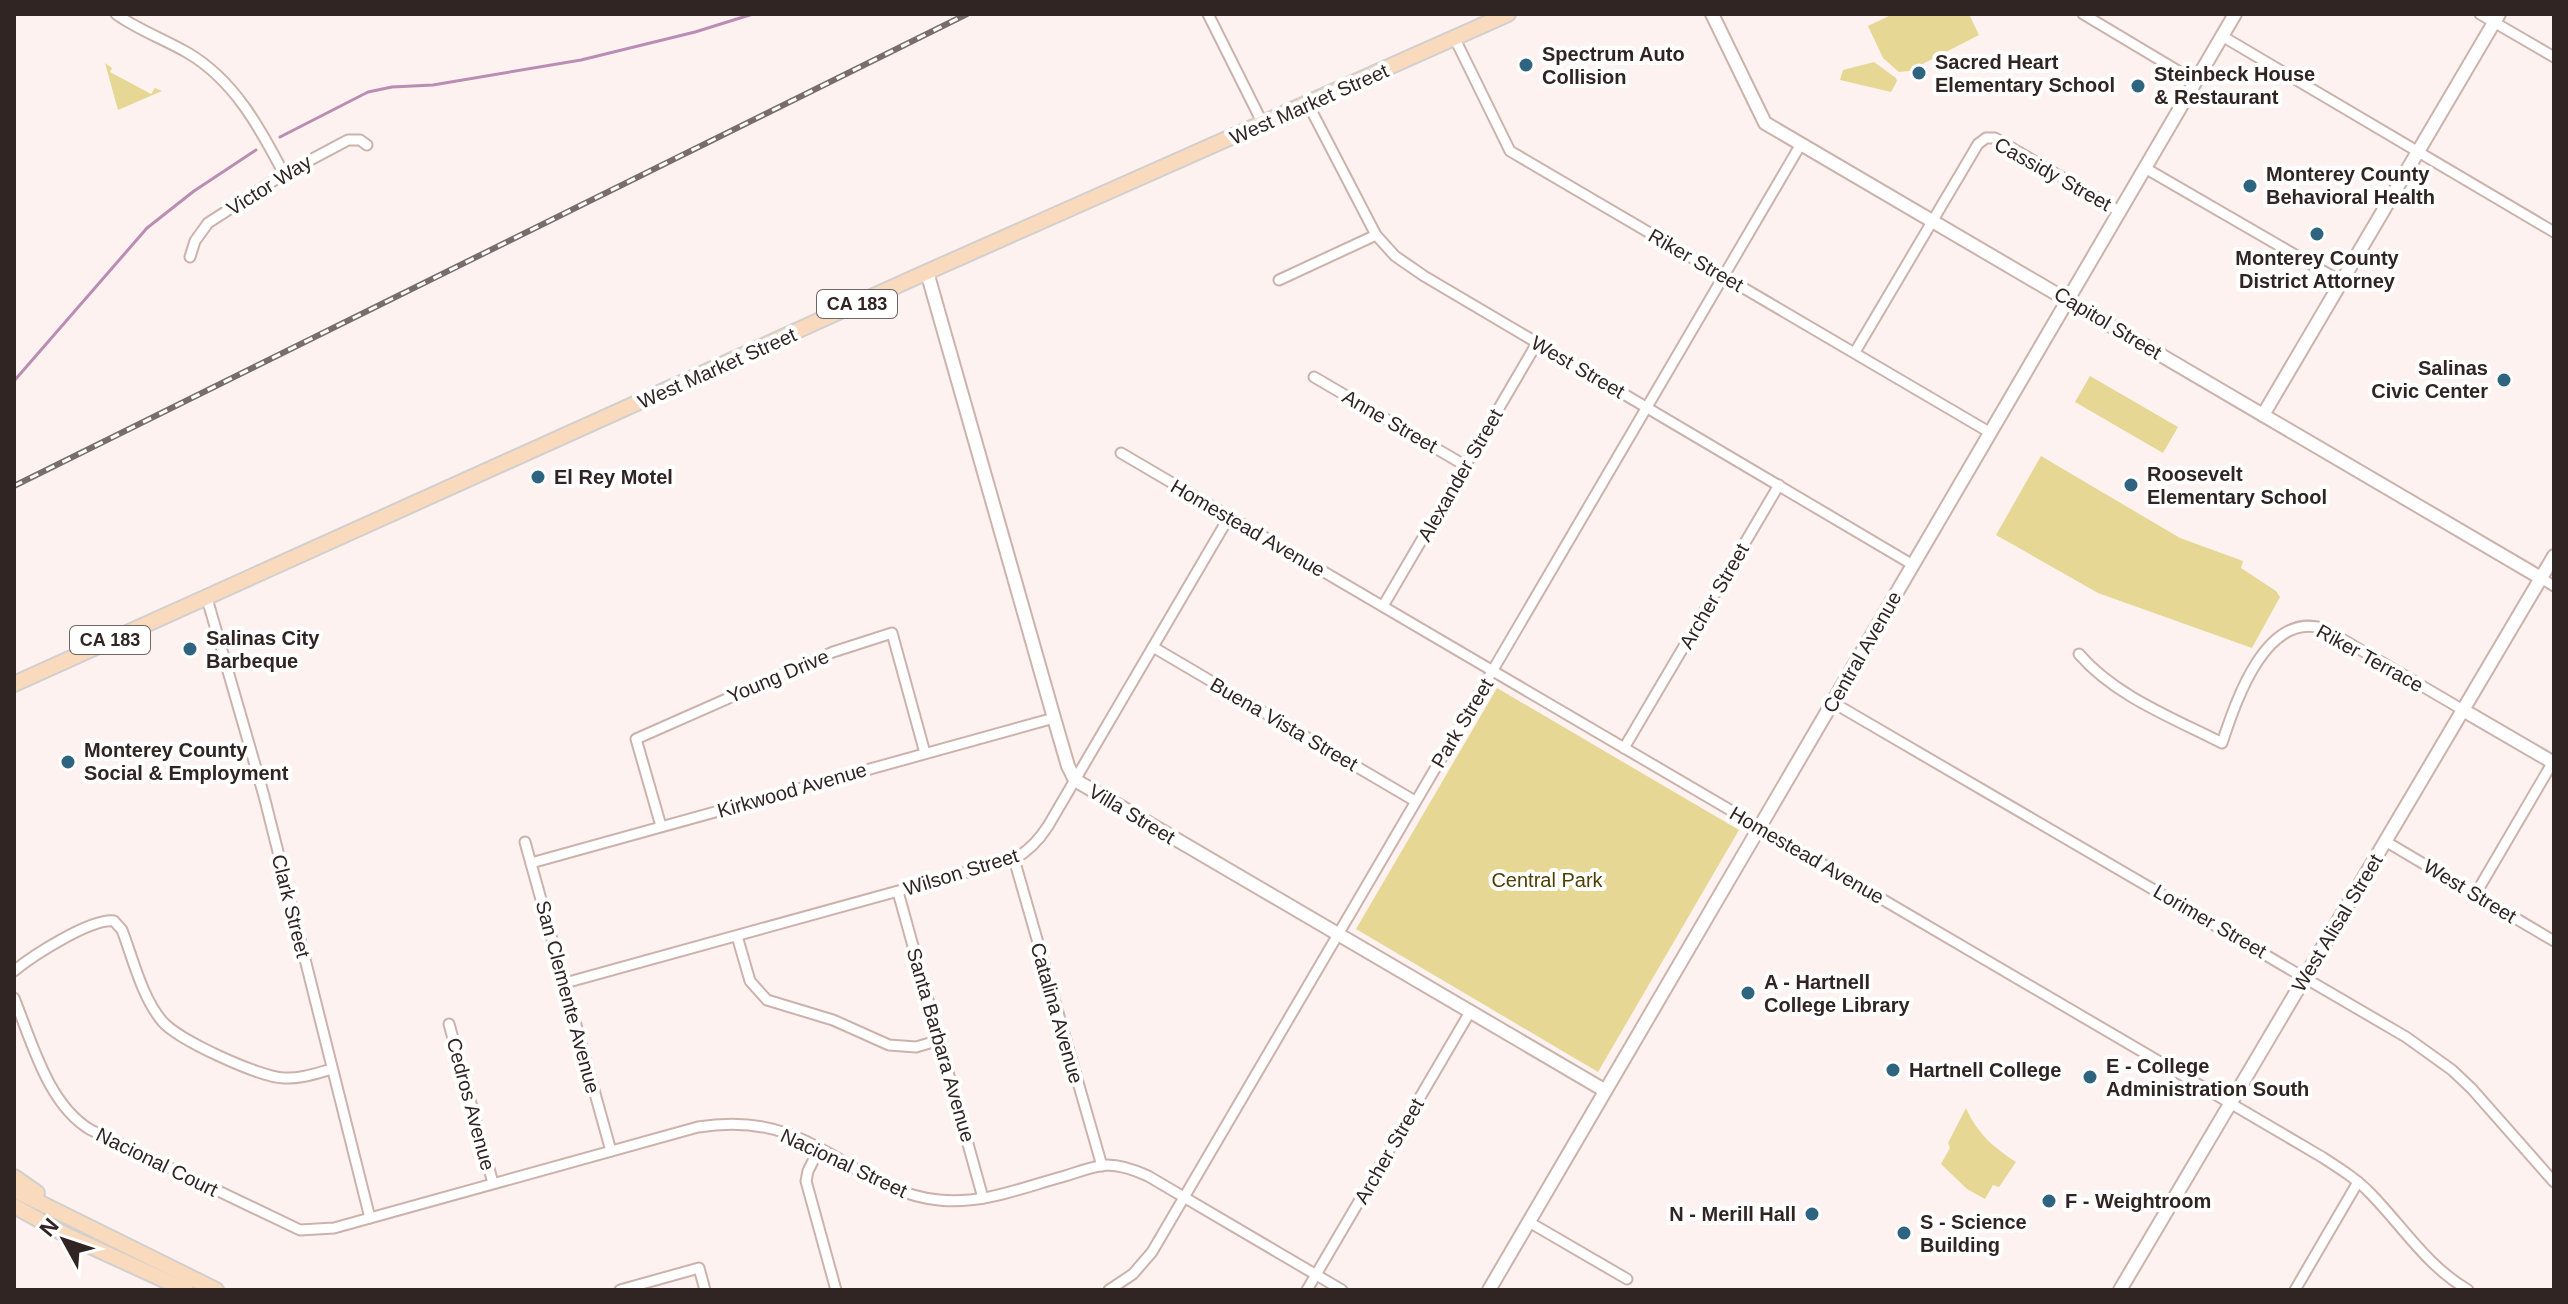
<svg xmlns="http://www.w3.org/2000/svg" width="2568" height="1304" font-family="Arial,sans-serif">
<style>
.green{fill:#e7d794}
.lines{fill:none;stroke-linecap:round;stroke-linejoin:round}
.stream{stroke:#ba8db4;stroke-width:3}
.street-casing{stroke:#cdb2ac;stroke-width:13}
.secondary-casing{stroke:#cdb2ac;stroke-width:16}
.primary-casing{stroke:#d1cfcf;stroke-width:18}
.street{stroke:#fff;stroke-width:9}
.secondary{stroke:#fff;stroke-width:12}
.primary{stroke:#fadabc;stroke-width:14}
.rail-casing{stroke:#786d6b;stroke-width:6}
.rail{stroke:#fff;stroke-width:3;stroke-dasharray:9;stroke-linecap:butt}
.poi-dot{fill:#2e647f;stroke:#fff;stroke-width:3}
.labels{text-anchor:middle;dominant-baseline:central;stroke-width:8;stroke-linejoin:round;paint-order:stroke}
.shield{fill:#fff;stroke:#6e6665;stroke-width:2}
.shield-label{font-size:18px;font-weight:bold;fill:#302523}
.poi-label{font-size:20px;font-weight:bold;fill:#302523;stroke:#fff;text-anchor:start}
.street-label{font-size:20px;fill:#302523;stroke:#fff}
.park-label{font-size:20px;fill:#4c3f00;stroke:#fff}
</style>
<rect width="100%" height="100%" fill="#fdf2ef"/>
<g class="green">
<polygon points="1893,14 1969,14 1979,35 1909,71 1899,72 1883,58 1868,26"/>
<polygon points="1874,62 1896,78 1897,81 1891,92 1840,80 1843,70"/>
<polygon points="105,63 112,68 110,72 151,94 155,88 162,91 118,110"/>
<polygon points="2090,376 2178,427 2163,453 2075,402"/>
<polygon points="2041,456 2180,538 2243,561 2241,568 2276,591 2280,597 2252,648 2098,593 1996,535"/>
<polygon points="1497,688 1739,830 1598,1072 1356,929"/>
<path d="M1966,1108C1977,1133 1993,1147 2016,1162L1999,1187L1993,1185L1985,1199L1967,1189L1941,1164L1950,1148L1948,1143Z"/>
</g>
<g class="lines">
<g class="stream">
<polyline points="280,137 368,92 392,87 433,85 581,60 695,32 753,14"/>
<polyline points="14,381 147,228 194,191 256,150"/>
</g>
<g class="street-casing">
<g id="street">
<path d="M116,14C138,30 164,39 188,53C234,80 260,128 284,174"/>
<polyline points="1208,14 1263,124"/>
<polyline points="2083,14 2195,81"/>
<polyline points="2480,14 2554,57"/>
<polyline points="2222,36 2554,232"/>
<polyline points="1455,39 1510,151 1989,432"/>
<polyline points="1308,104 1376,235 1395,256 1424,276 1913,565"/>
<polyline points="2145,168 2342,282"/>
<polyline points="190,257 195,241 208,223 284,174 348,140 360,140 367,145"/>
<polyline points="1279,280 1376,235"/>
<polyline points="1855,352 1978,144 1986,138 1995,138 2119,211"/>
<polyline points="1314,377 1466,466"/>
<path d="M1121,453L2322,1157C2339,1168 2357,1179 2371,1194C2404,1228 2427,1266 2468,1290"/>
<polyline points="2541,578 2554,586"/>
<polyline points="206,595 264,796 370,1218"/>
<polyline points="1383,606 1537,343"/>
<polyline points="1153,647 1415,801"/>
<path d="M2079,654C2115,696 2173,718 2222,743C2236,701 2266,609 2325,629L2463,710"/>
<polyline points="1832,702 2406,1037 2452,1070 2472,1089 2554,1182"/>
<polyline points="1624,748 1779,485"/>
<polyline points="661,826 636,739 833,652 892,633 925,753"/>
<polyline points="2385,841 2554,941"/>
<polyline points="525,842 611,1151"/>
<polyline points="1014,859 1102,1166"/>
<polyline points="531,863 1054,718"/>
<polyline points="898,892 983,1198"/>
<polyline points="2475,895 2554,760"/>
<polyline points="737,936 750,981 767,1000 833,1020 889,1045 916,1047 940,1040"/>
<path d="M14,971C32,956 91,918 114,921L122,930C133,959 142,997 162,1021C178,1040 259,1077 284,1078C301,1079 317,1073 332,1069"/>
<path d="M565,983L1014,859C1029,851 1039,840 1048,826L1229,517"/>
<path d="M14,998C32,1042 48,1105 91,1130L300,1230L334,1228L698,1127C729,1122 759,1123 789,1134C841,1153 882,1195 939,1200C982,1205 1024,1187 1065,1176C1078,1172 1093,1166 1107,1165C1121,1165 1135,1170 1148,1176L1342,1290"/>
<polyline points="449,1024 493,1183"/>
<polyline points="819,1149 808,1171 806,1181 836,1290"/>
<polyline points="1529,1222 1627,1279"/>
<polyline points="620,1290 699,1268 705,1290"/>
<polyline points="1109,1290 1133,1274 1152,1252 1801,144"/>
<polyline points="1307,1290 1470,1012"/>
<polyline points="2295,1290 2358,1182"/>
</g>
</g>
<g class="secondary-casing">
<g id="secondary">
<polyline points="1712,14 1765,123 2541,578"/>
<polyline points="927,272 1054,718 1068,766 1075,780 1604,1090"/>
<polyline points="2263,415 2499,14"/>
<polyline points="2463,710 2554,763"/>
<polyline points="1489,1290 2235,14"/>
<polyline points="2120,1290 2554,556"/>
</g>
</g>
<g class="primary-casing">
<g id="primary">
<polyline points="14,684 927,272 1508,14"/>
<polyline points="14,1177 37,1193"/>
<polyline points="14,1190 216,1290"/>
<polyline points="14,1206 66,1235 186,1290"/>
</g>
</g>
<use href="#street" class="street"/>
<use href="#secondary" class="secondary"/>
<use href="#primary" class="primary"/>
<g class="rail-casing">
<polyline id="rail" points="14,486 967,14"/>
</g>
<use href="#rail" class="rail"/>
</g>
<g class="poi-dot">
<circle cx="1526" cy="65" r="8"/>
<circle cx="1919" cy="73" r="8"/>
<circle cx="2138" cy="86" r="8"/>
<circle cx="2250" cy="186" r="8"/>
<circle cx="2317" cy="234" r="8"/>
<circle cx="2504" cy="380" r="8"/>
<circle cx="538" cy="477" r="8"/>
<circle cx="2131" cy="485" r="8"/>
<circle cx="190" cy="649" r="8"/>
<circle cx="68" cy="762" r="8"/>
<circle cx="1748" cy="993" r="8"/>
<circle cx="1893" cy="1070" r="8"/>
<circle cx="2090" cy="1077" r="8"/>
<circle cx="2049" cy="1201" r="8"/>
<circle cx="1812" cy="1214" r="8"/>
<circle cx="1904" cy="1233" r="8"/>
</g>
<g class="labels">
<g class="shield">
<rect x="817" y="290" width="80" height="28" rx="6"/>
<rect x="70" y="626" width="80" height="28" rx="6"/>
</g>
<g class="shield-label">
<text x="857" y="304">CA 183</text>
<text x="110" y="640">CA 183</text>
</g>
<g class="poi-label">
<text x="1542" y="54">Spectrum Auto<tspan x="1542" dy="23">Collision</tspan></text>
<text x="1935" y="62">Sacred Heart<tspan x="1935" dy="23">Elementary School</tspan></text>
<text x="2154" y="74">Steinbeck House<tspan x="2154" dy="23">&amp; Restaurant</tspan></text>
<text x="2266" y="174">Monterey County<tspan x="2266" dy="23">Behavioral Health</tspan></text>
<text x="2317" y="258" text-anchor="middle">Monterey County<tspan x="2317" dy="23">District Attorney</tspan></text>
<text x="2488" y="368" text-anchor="end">Salinas<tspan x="2488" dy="23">Civic Center</tspan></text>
<text x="2147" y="474">Roosevelt<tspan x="2147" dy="23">Elementary School</tspan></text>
<text x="554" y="477">El Rey Motel</text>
<text x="206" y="638">Salinas City<tspan x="206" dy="23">Barbeque</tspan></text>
<text x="84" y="750">Monterey County<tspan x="84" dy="23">Social &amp; Employment</tspan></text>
<text x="1764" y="982">A - Hartnell<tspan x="1764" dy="23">College Library</tspan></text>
<text x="2106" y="1066">E - College<tspan x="2106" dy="23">Administration South</tspan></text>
<text x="1909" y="1070">Hartnell College</text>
<text x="2065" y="1201">F - Weightroom</text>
<text x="1796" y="1214" text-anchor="end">N - Merill Hall</text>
<text x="1920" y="1222">S - Science<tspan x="1920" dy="23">Building</tspan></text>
</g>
<g class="street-label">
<text transform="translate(1309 104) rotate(-24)">West Market Street</text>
<text transform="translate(2053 174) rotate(29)">Cassidy Street</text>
<text transform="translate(269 185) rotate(-32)">Victor Way</text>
<text transform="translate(1696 260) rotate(30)">Riker Street</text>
<text transform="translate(2108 323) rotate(31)">Capitol Street</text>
<text transform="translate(1578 367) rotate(30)">West Street</text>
<text transform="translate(717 368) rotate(-24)">West Market Street</text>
<text transform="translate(1390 421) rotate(30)">Anne Street</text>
<text transform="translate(1460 475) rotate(-60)">Alexander Street</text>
<text transform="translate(1248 528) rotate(30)">Homestead Avenue</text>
<text transform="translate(1714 596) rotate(-60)">Archer Street</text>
<text transform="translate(1862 652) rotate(-60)">Central Avenue</text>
<text transform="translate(2370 658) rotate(29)">Riker Terrace</text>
<text transform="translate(778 676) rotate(-23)">Young Drive</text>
<text transform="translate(1462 723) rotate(-59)">Park Street</text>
<text transform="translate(1284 724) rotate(30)">Buena Vista Street</text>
<text transform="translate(792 790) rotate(-16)">Kirkwood Avenue</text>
<text transform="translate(1132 814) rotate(31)">Villa Street</text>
<text transform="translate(1807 855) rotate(30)">Homestead Avenue</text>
<text transform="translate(961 872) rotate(-17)">Wilson Street</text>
<text transform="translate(2470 891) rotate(31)">West Street</text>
<text transform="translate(291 906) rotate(76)">Clark Street</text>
<text transform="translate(2210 921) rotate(30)">Lorimer Street</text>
<text transform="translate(2337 923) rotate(-59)">West Alisal Street</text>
<text transform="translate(568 997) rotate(75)">San Clemente Avenue</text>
<text transform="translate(1057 1013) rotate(74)">Catalina Avenue</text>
<text transform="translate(941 1045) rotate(74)">Santa Barbara Avenue</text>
<text transform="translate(471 1104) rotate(75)">Cedros Avenue</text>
<text transform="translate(1389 1151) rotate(-60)">Archer Street</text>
<text transform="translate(157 1162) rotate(26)">Nacional Court</text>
<text transform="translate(844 1163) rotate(25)">Nacional Street</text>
</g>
<g class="park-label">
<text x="1547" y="880">Central Park</text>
</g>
</g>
<rect width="2568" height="1304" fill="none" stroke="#302523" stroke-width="32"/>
<g transform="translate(64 1240) rotate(310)" stroke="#ffffff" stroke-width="6" paint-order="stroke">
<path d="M0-6L14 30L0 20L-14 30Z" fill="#302523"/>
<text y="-12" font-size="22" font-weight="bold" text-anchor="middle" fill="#302523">N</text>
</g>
</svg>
